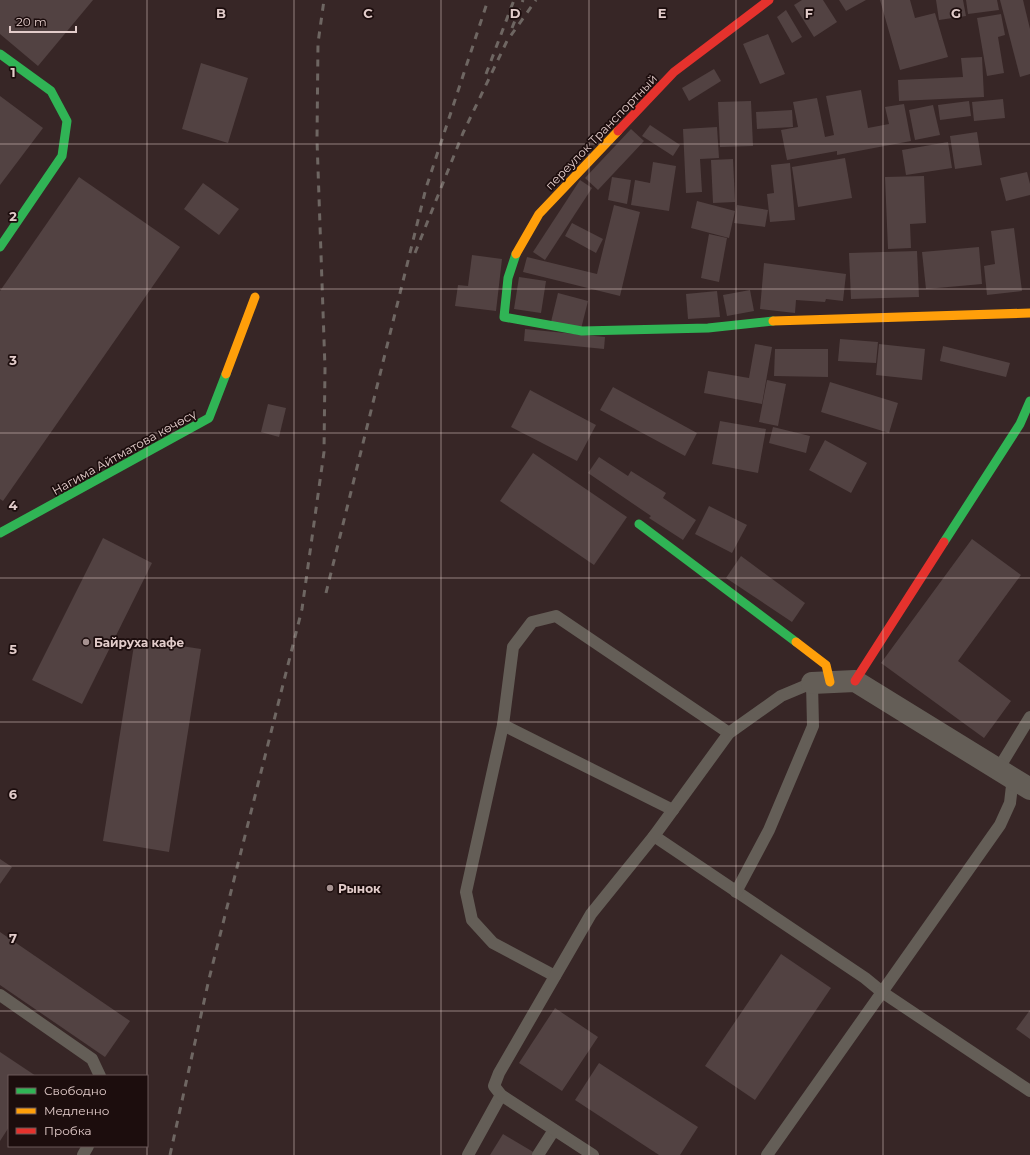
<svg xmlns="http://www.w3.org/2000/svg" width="1030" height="1155" font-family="Montserrat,sans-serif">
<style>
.building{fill:#524242}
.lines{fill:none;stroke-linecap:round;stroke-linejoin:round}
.lane{stroke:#645e57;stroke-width:12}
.street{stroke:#645e57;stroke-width:22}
.fast{stroke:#30b455;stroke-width:9}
.slow{stroke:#ff9f0a;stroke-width:9}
.jam{stroke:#e5322d;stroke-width:9}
.rail{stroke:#6e6662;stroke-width:3;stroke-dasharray:7 7;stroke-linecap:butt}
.grid{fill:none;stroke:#e2ccca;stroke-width:1;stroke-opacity:0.55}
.poi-dot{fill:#a69291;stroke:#1c0d0d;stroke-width:1.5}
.labels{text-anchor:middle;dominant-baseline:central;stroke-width:3.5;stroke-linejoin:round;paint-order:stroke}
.street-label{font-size:12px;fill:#e2ccca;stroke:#1c0d0d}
.poi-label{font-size:12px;font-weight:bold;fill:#e2ccca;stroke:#1c0d0d;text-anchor:start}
.grid-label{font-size:13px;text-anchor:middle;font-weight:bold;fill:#e2ccca;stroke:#1c0d0d;stroke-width:3.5;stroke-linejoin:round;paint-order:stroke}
</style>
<rect width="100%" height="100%" fill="#372626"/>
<g class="building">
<polygon points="0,0 93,0 38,66 0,34"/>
<polygon points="802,0 823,0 837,22 814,37 794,5"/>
<polygon points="839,0 866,0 846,11"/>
<polygon points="880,0 910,0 915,18 935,13 948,57 900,70"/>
<polygon points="936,0 963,0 966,16 939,20"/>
<polygon points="966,0 997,0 999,10 968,14"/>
<polygon points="1000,0 1023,0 1030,29 1030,74 1020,77"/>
<polygon points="786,10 802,37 792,43 777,17"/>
<polygon points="1001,14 1005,35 998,37 1004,73 987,76 977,18"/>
<polygon points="768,34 785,74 760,84 743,44"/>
<polygon points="982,57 984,97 899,101 898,80 963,77 961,58"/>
<polygon points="201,63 248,78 228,143 182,129"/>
<polygon points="714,69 721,81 689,101 682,88"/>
<polygon points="861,90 868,128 889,124 885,107 904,104 911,141 837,155 837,151 787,160 781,130 798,127 793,102 817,98 825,137 834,135 826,96"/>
<polygon points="0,96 43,128 0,185"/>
<polygon points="1003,99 1005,118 974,121 972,102"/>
<polygon points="751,101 753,146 720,147 718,102"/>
<polygon points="969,101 971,116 940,120 938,105"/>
<polygon points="933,105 940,135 915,140 909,110"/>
<polygon points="792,110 793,127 757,129 756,112"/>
<polygon points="650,125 680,145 673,156 642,136"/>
<polygon points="717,127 719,158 700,159 702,192 686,193 683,129"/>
<polygon points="631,129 644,141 598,190 585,178"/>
<polygon points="977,132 982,165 955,169 950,136"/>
<polygon points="948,142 952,168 906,175 902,150"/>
<polygon points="845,158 852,198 798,207 792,167"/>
<polygon points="733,159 735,202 713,203 711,160"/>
<polygon points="653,162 676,166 669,211 631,205 635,180 650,183"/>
<polygon points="790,163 795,220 770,222 767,194 774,193 771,165"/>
<polygon points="1027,172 1030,184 1030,195 1006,201 1000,178"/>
<polygon points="924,176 926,223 910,224 911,248 888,249 885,177"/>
<polygon points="79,177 180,247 3,501 0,499 0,291"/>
<polygon points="612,177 631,180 627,204 608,200"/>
<polygon points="580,180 592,188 545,260 533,252"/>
<polygon points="203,183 239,209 219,235 184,209"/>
<polygon points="697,201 735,211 729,238 691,228"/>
<polygon points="614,205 640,212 620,296 523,272 527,257 597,274"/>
<polygon points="737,205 768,210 765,227 734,223"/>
<polygon points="572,223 603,239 596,253 565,236"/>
<polygon points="1014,228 1022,291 987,295 984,266 995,264 991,231"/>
<polygon points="709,234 727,238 719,282 701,278"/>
<polygon points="979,247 982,284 926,289 922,252"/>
<polygon points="917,251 919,297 851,299 849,253"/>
<polygon points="472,255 502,259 496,311 455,306 458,285 468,286"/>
<polygon points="764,263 846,274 843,301 826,299 825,302 796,300 795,313 760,309"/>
<polygon points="519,277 546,281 541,313 514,309"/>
<polygon points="750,290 754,311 727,316 723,295"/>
<polygon points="717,291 720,317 688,319 686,294"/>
<polygon points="558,293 588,301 581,329 551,322"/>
<polygon points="525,329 605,337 604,349 524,341"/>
<polygon points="840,339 878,342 876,363 838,361"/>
<polygon points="755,344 772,347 762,404 704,393 708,371 749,378"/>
<polygon points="879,344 925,349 922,380 876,375"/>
<polygon points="943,346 1010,363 1006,377 940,361"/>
<polygon points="775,349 828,349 828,377 774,376"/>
<polygon points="767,380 786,384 778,426 759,422"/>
<polygon points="830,382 898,403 889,433 821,412"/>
<polygon points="613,387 697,433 685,456 600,410"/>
<polygon points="530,390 596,425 577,461 511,427"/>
<polygon points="268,404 286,408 279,437 261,432"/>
<polygon points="720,421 766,429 758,473 712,464"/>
<polygon points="773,427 810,436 806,453 769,443"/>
<polygon points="825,440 867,463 851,493 809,470"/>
<polygon points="533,453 627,517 594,565 500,501"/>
<polygon points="599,457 628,476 631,471 666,493 663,498 696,520 683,540 649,518 651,516 588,473"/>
<polygon points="709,506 747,525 732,553 695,534"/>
<polygon points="103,538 152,563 82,704 32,680"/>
<polygon points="972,539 1021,575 958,661 1011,701 984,738 881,663"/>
<polygon points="741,556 805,603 792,622 726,578"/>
<polygon points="135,639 201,649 169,852 103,841"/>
<polygon points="0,859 12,867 0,884"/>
<polygon points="0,932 130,1021 105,1057 0,985"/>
<polygon points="781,954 831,988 755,1100 705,1066"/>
<polygon points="555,1008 598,1037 562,1091 519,1063"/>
<polygon points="1030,1010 1030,1039 1016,1029"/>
<polygon points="0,1052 36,1076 9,1076 9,1127 0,1141"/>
<polygon points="599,1063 698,1127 680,1155 659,1155 575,1100"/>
<polygon points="503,1134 535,1153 534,1155 490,1155"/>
</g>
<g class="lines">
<g class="lane">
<polyline points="503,725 673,810"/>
<polyline points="999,768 1030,717"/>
<polyline points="654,836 865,978 882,992 1030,1091"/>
<polyline points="555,976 493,943 472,920 466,892 503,725 513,647 532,622 556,616 729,733"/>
<polyline points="0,995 92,1059 100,1076"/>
<polyline points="83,1155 88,1146"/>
<polyline points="468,1155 501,1095"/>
<polyline points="538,1155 554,1130"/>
<polyline points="593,1155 501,1095 494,1086 499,1073 591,914 654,836 729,733 781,696 812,683 813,726 769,830 736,892"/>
<polyline points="767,1155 1000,825 1010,803 1013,777"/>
</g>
<polyline class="street" points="812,683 855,681 1030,789"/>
<g class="fast">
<polyline points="0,54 51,91 67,121 62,156 0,247"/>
<polyline points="516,254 508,278 504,317 582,331 708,328 773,321"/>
<polyline points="639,524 796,642"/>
<polyline points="0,533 209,418 226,374"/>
<polyline points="944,542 1020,424 1030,401"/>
</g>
<g class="slow">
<polyline points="516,254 539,214 618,131"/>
<polyline points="773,321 1030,313"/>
<polyline points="226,374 255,297"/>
<polyline points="796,642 826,665 830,682"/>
</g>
<g class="jam">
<polyline points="618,131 674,72 769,0"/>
<polyline points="855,681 944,542"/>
</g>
<g class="rail">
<polyline points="512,28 523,0"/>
<polyline points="486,74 514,0"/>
<polyline points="415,253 463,133 507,41 536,0"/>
<polyline points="326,593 426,188 488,0"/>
<polyline points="170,1155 209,979 302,609 324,452 325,368 317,140 318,43 324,0"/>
</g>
</g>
<path class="grid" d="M147,0V1155M294,0V1155M441,0V1155M589,0V1155M736,0V1155M883,0V1155M0,144H1030M0,289H1030M0,433H1030M0,578H1030M0,722H1030M0,866H1030M0,1011H1030"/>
<g class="poi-dot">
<circle cx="86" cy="642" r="4"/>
<circle cx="330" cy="888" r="4"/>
</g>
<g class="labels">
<g class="street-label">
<text transform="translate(601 132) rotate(-46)">переулок Транспортный</text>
<text transform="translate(124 452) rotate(-29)">Нагима Айтматова көчөсү</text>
</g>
<g class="poi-label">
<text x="94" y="642">Байруха кафе</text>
<text x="338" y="888">Рынок</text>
</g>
</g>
<g class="grid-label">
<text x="221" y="18">B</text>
<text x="368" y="18">C</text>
<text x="515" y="18">D</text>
<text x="662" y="18">E</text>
<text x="809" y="18">F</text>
<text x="956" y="18">G</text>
<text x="13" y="77">1</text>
<text x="13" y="221">2</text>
<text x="13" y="365">3</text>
<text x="13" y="510">4</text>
<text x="13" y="654">5</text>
<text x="13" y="799">6</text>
<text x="13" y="943">7</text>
</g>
<rect x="8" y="1075" width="140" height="72" fill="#1c0d0d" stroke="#6b5959"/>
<rect x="16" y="1088" width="20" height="6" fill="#30b455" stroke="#6b5959"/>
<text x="44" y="1095" font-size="12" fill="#e2ccca">Свободно</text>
<rect x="16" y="1108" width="20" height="6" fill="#ff9f0a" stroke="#6b5959"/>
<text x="44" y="1115" font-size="12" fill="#e2ccca">Медленно</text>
<rect x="16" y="1128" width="20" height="6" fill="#e5322d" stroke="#6b5959"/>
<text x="44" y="1135" font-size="12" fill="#e2ccca">Пробка</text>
<path d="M10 26v6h66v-6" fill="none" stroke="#e2ccca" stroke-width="2"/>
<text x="16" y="26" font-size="12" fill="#e2ccca" stroke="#1c0d0d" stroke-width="3" paint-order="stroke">20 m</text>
</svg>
